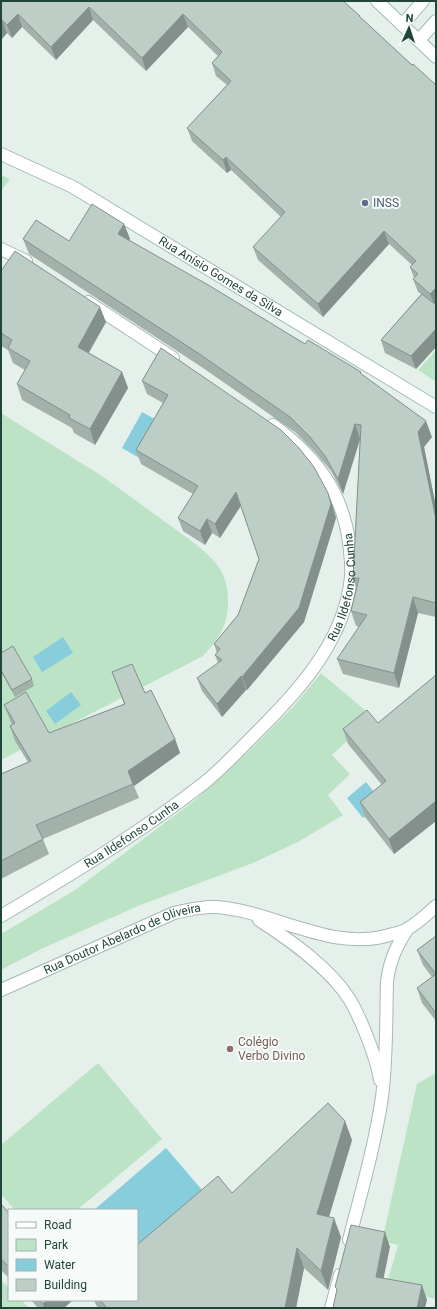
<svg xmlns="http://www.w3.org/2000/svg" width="437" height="1309" font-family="Roboto,sans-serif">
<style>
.green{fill:#bce3c6}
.water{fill:#87cddb}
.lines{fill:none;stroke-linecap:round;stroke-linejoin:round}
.street-casing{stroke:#a6b9b3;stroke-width:14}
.secondary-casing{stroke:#a2bdb3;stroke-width:14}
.street{stroke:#fff;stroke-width:12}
.secondary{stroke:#fff;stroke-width:12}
.wall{fill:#a3b1ab}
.shaded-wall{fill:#84908b}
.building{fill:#bdcec7;stroke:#84908b}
.service-dot{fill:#5c6f8a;stroke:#f6fbf9;stroke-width:1.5}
.education-dot{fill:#8d6e63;stroke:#f6fbf9;stroke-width:1.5}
.labels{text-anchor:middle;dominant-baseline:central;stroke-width:4;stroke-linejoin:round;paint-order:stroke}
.service-label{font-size:12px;fill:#4e5e75;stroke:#f6fbf9;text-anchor:start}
.street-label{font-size:12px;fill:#21453b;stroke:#f6fbf9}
.education-label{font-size:12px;fill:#785e54;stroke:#f6fbf9;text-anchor:start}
</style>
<rect width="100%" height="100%" fill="#e5f0eb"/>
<g class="green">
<polygon points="1,175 10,179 1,191"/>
<polygon points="436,350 436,382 418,370"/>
<path d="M1,413L102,476L197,545C206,553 217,562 222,573C230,588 230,613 223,628C218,639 211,647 203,656L1,760Z"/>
<polygon points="321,673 373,717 332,755 350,774 328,795 343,815 298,842 253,863 138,906 41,949 1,970 1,934 75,890 194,801 248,752 294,706"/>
<polygon points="98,1063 162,1139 77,1210 15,1210 1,1194 1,1145"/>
<polygon points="436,1073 436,1299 386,1287 398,1245 382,1241 417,1084"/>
<polygon points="1,1280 9,1288 9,1300 21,1300 29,1308 1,1308"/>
</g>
<g class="water">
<polygon points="142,412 162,423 141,459 122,448"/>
<polygon points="63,637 73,653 42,672 33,657"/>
<polygon points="71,692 81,705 55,724 46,711"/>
<polygon points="366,782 382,802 363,818 347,798"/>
<polygon points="166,1148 208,1197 137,1259 137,1210 94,1210"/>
</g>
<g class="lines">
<g class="street-casing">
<g id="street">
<polyline points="1,249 26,261"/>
<polyline points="88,302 173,358"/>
<path id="s1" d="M1,916C70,875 140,833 204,783C225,766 244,745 263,726C304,685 346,636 351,576C352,564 350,553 349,542C342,490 314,455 273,425"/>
<path d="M259,920C290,940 330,968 350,1000C357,1012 363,1026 368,1039C373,1052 378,1065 380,1080"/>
<path id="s2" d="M1,990L174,913C188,910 201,906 216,907C275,911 333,954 393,934C398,933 403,932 407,929C418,923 427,914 436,906"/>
<path d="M349,1240C361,1193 375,1145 382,1097C387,1058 386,1019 387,981C390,960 396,947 407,930"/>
<polyline points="331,1308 340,1275"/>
</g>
</g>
<g class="secondary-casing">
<g id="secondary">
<polyline points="377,1 436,57"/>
<polyline points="402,25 423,1"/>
<polyline points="419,40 436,21"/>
<path id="s3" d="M1,154L73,187L436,407"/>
</g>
</g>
<use href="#street" class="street"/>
<use href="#secondary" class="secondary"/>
</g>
<g class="wall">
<polygon points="1,1 361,18 412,65 436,85 436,347 416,369 385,353 381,340 421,294 418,292 413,279 414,278 410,267 412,265 389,244 323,317 258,260 253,247 281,217 231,170 227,173 192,141 187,128 227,85 216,76 212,63 218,56 188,27 146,71 93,20 56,60 22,27 12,38 7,33 1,40"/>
<polygon points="124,224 130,239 129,240 305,344 362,375 432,437 424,447 436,507 436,617 418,613 399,688 343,674 337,659 359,627 356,626 351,611 356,588 353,578 360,440 343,494 331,471 315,452 295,432 203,368 29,254 23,239 69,241"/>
<polygon points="1,271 106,322 89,353 122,372 128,388 95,445 74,433 72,428 22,400 17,384 25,370 13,363 8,350 1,346"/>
<polygon points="161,348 328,493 333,507 336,518 304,622 247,690 246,690 222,717 202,691 197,678 218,663 215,655 217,653 214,644 238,615 259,559 241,506 220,538 212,533 205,545 183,531 178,518 193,494 141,464 136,450 163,403 147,394 142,381"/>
<polygon points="1,653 32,679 34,686 15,697 1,672"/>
<polygon points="112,672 145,693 175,739 180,753 134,786 139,798 43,839 49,854 1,879 1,774 28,762 15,741 10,726 12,725 4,705 49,733 124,704"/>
<polygon points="436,675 436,821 394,854 365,817 360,802 382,785 348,744 343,729 378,723"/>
<polygon points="436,936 436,1021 422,1003 417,988 432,977 423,965 417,950"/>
<polygon points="352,1140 329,1217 341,1237 328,1290 304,1268 296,1308 98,1308 96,1305 94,1300 137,1300 232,1193"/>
<polygon points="1,1204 9,1213 9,1278 1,1270"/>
<polygon points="31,1300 73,1300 64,1308 38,1308"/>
</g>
<g class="shaded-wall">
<polygon points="89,7 93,20 56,60 51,47"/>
<polygon points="18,14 22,27 12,38 7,25"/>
<polygon points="183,14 188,27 146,71 142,58"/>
<polygon points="2,20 7,33 1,40 1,21"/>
<polygon points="226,157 231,170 227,173 223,160"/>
<polygon points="124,224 130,239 124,249 118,234"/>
<polygon points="384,231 389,244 323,317 318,304"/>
<polygon points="436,288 436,306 435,307 430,294"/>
<polygon points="100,307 106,322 83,362 78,347"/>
<polygon points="436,329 436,347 416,369 411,356"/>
<polygon points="122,372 128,388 95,445 90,429"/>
<polygon points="426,421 432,437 424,447 436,507 436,519 418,432"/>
<polygon points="355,424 360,439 343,494 338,479"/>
<polygon points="236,492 241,505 220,538 215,524"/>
<polygon points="328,493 333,507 336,518 304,622 247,690 242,677"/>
<polygon points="207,519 212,533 205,545 200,531"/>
<polygon points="413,597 418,613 399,688 394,673"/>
<polygon points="241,676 246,690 222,717 217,704"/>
<polygon points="175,739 180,753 134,786 128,771"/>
<polygon points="436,801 436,821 394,854 389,839"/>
<polygon points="345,1121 352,1140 324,1233 317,1214"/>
<polygon points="334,1218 341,1237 328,1290 321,1271"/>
<polygon points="385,1232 390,1247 381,1291 376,1277"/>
<polygon points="297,1248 304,1268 296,1308 285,1308"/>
<polygon points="422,1285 427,1300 425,1308 417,1308"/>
<polygon points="47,1300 73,1300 64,1308 44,1308 43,1304"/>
</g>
<g class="building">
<polygon points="1,1 343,1 360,16 359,16 412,65 413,64 436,85 436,288 430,294 413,279 418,274 410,267 416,261 384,231 318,304 253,247 285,212 226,157 223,160 187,128 231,81 212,63 222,52 183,14 142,58 89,7 51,47 18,14 7,25 2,20 1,21"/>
<polygon points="92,204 124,224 118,234 210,286 305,344 308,340 361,372 360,373 426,421 418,432 436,519 436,603 413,597 394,673 337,659 367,615 351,611 359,578 353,578 361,425 355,424 338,479 325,456 310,437 290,417 198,353 23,239 36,220 69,241"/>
<polygon points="15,251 100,307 78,347 122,372 90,429 69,418 70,415 17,384 30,361 8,348 12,340 1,333 1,271"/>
<polygon points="422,294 436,305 436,329 411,356 381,340"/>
<polygon points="161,348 281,430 299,448 314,467 328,493 331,504 299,608 242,677 241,676 217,704 197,678 222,660 215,655 220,649 214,644 238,615 259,559 236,492 215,524 207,519 200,531 178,518 198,486 136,450 168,395 142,381"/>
<polygon points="13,646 32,679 12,690 1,670 1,653"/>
<polygon points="132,664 145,693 151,690 175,739 128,771 133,784 36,825 43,839 1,861 1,774 31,761 10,726 15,723 4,705 26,692 49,733 125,704 112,672"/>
<polygon points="436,675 436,801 389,839 360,802 386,781 343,729 367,710 378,723"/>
<polygon points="436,936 436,1013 417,988 436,974 417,950"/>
<polygon points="328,1103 345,1121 317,1214 334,1218 321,1271 297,1248 285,1308 107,1308 100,1300 137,1300 137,1245 218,1176 232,1193"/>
<polygon points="1,1204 9,1213 9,1267 1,1259"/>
<polygon points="351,1225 385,1232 376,1277 422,1285 417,1308 333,1308 337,1289 335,1287"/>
<polygon points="40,1300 47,1300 43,1304"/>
</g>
<circle class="service-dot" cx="365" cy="203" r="4"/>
<circle class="education-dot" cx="230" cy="1049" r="4"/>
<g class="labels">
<g class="service-label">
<text x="373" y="203">INSS</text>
</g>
<g class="street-label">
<text stroke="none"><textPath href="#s3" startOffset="252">Rua Anísio Gomes da Silva</textPath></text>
<text stroke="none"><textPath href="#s1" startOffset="490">Rua Ildefonso Cunha</textPath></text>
<text stroke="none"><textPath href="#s1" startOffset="154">Rua Ildefonso Cunha</textPath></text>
<text stroke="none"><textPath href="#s2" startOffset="132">Rua Doutor Abelardo de Oliveira</textPath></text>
</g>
<g class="education-label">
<text x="238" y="1042">Colégio<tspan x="238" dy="14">Verbo Divino</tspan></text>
</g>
</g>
<rect width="437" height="1309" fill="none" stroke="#21453b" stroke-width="4"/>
<rect x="8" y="1209" width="130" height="92" fill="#f6fbf9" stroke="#a1b2ad"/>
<rect x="16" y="1222" width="20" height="6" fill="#ffffff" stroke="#a1b2ad"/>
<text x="44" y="1229" font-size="12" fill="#21453b">Road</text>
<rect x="16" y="1239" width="20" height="12" fill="#bce3c6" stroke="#a1b2ad"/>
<text x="44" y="1249" font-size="12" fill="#21453b">Park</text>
<rect x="16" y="1259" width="20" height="12" fill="#87cddb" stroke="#a1b2ad"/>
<text x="44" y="1269" font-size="12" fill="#21453b">Water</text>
<rect x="16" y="1279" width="20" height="12" fill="#bdcec7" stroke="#a1b2ad"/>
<text x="44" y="1289" font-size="12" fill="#21453b">Building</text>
<g transform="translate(409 28) rotate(3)" stroke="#f6fbf9" stroke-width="3" paint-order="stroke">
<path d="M0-3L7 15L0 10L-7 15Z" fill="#21453b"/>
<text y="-6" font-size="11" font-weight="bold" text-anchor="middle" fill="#21453b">N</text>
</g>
</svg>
